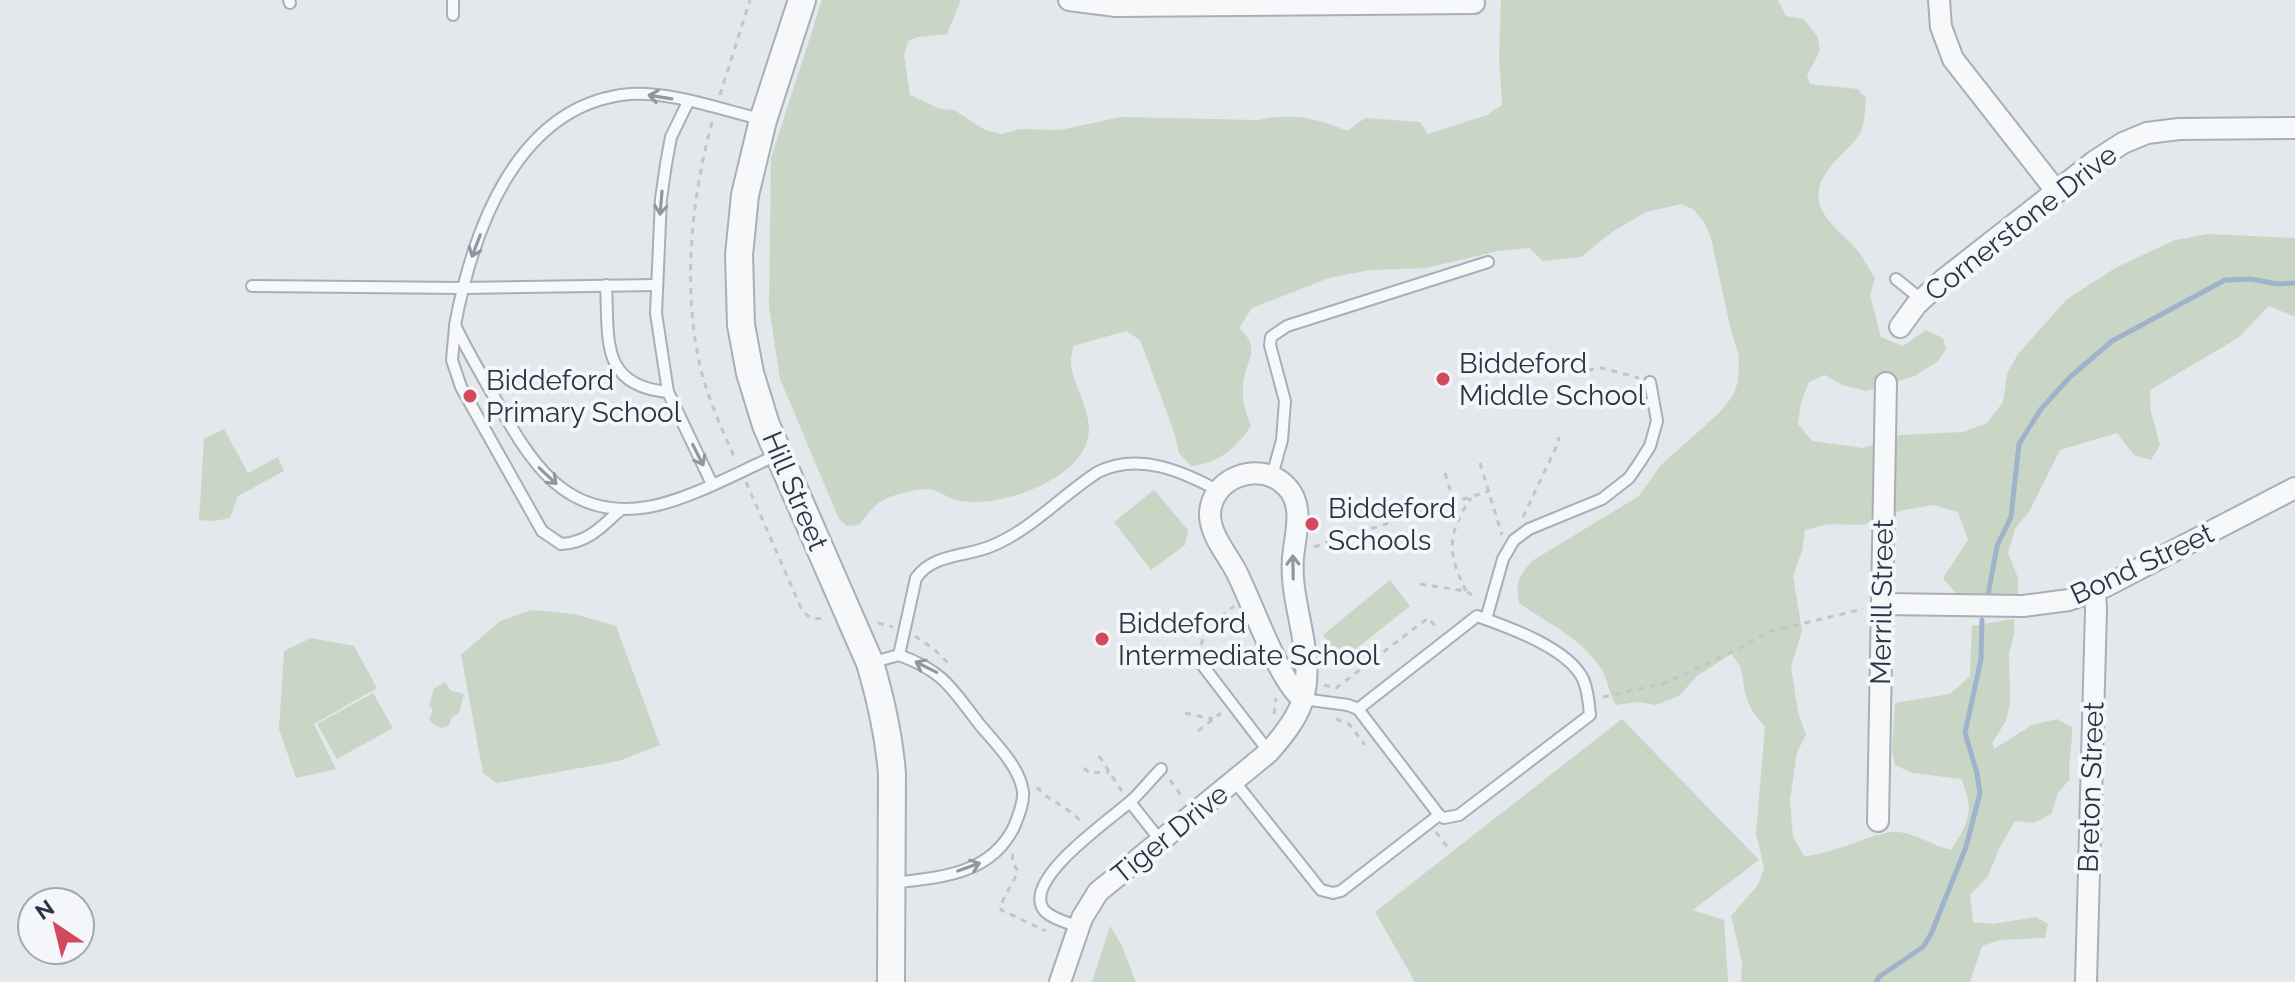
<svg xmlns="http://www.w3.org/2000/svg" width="2295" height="982" font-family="Raleway,sans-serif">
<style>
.green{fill:#c9d6c5}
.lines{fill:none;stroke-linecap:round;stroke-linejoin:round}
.stream{stroke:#9fb4cc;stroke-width:5}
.service-casing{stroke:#a9aeb7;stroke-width:14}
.minor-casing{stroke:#a9aeb7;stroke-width:24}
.tertiary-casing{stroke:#a9aeb7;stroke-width:30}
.path{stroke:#c2c5cb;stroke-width:3;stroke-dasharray:6 6;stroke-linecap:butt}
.service{stroke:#f7f8fa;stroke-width:10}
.minor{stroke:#f7f8fa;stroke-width:20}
.tertiary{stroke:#f7f8fa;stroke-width:26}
.oneway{stroke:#9196a0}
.poi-dot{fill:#d1495b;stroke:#f4f6f9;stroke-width:3}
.labels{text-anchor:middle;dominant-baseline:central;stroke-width:8;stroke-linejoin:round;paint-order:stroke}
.street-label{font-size:28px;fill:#2b3445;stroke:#f4f6f9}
.poi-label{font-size:28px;fill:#2b3445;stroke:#f4f6f9;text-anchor:start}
</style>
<rect width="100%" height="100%" fill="#e4e7ec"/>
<g class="green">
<path d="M822,0H961L947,34L918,37L908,41L904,55L910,95L940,109L954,110L985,130L1001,134L1020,129L1060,130L1121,117L1258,120C1290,113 1317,117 1347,131L1365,118L1420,122L1428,134L1487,115L1502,105L1499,56L1501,0H1778L1786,16L1804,19L1818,37L1820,51L1807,75L1810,84L1858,89L1866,98C1865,110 1865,125 1859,135C1845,156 1814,172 1819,202C1823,221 1846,236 1858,251C1864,259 1869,269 1875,278L1870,295L1881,337L1903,346L1926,330L1943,338L1946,349L1938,361L1915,376L1867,391L1842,385L1825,375L1809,382L1801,402L1798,424L1812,441L1863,448L1900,435L1963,432L1987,423L2003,402L2007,374L2018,354L2067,299L2117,267L2175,240L2209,234L2295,238V317L2269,306L2238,338L2150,390L2151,412L2160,445L2151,460L2134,455L2117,433L2060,450L2030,510L2015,529L2008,553L2018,578V595L1998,601L1958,596L1943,578L1968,540L1958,512L1933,505L1903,510L1862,525L1828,524L1805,530L1802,551L1793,576L1802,631L1791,667L1798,712L1806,735L1797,752L1790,801L1793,837L1804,856C1835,854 1861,837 1891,832C1911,830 1932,846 1951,850C1969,823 1975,809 1961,779L1912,773L1895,765L1892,749L1895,703L1950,694L1970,676L1972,626L2014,619V634L2009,653L2010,702L2006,721L1992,743L1994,749L2032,725L2057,719L2072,727C2073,745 2067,761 2070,779L2058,793L2051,814L2034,823L2015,821L1999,849L1988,876L1970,895L1973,922L1993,924L2036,917L2048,924L2045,938L2000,940L1982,946L1970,982H1741L1742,962L1731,916L1758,885L1764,868L1756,833L1765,727C1755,716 1748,706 1745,692C1741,673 1745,670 1731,654L1697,676L1679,696L1656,705L1639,702L1616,705C1609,694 1608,681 1602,670C1582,638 1548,624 1519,603C1515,584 1519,576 1532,561L1639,496L1661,465L1719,413L1732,397L1738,382L1739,356L1731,331L1711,238L1704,222L1693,209L1681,204L1646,212L1612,232L1581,257L1543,261L1529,248L1498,251L1426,268L1370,270L1329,278L1252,308L1239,328C1264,350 1243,362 1243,388C1242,402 1246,414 1251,426C1235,449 1219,463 1191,466L1179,453L1174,432L1140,340L1126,331L1073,346C1073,351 1070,358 1071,364C1074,389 1095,415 1087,441C1076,482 994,510 956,500C946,497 937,489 927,489C913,490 892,494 880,502C872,507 865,518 859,525L847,526L839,519L780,379L769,307L771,158Z"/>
<polygon points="224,429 248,473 278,457 284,471 238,496 230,518 214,521 199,520 204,439"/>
<polygon points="1154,490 1188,530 1185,545 1151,570 1114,522"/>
<polygon points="1390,580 1410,606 1342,660 1323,635"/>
<polygon points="532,610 574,614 616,626 660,745 619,761 497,783 483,773 461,655 500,621"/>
<polygon points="311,638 354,646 377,688 314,724 336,769 296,778 279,729 284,651"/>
<polygon points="445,682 450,690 464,694 459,713 452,717 449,725 442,728 434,725 429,719 433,710 429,705 434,689"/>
<polygon points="373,693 393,728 337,759 317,724"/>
<polygon points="1622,719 1759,860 1693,910 1724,920 1728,982 1415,982 1375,912"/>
<polygon points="1110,926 1121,944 1136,982 1092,982"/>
</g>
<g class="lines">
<g class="stream">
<polyline points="1988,595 1997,546 2011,517 2019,444 2041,409 2070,377 2112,341 2225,280 2251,279 2277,284 2295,283"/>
<polyline points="1876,982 1880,976 1923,947 1931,934 1966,847 1980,793 1977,773 1965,733 1981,659 1982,620"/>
</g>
<g class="service-casing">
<g id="service">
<polyline points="289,0 290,3"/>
<polyline points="453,0 453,15"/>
<polyline points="688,102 671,137 666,164 661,199 656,313 668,392 712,484"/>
<path d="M761,119C722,110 670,91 630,94C517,104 473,230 455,325C466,349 480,372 493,395C529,459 563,521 648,507C689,500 741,471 779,454"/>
<polyline points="1896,279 1922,300"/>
<path d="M606,285C609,338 599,386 668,392"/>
<polyline points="252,286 462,288 656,285"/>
<path d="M455,327L452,360L461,387L542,531L561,544C587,543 602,527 620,510"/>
<polyline points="1272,476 1282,440 1285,401 1270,345 1271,337 1287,326 1488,262"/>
<polyline points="1486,619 1503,559 1514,540 1529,529 1602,499 1629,478 1640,462 1650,446 1657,421 1650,382"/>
<path d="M899,655L916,578C933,554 963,557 989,547C1029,532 1062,495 1098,472C1139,452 1182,471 1219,491"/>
<polyline points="1197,658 1269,752"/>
<path d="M870,663L899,655C945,672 951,688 980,725C995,743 1020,767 1023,792C1024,803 1018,817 1014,827C990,875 941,877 893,883"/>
<polyline points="1358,709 1439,815"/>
<path d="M1235,782L1321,890L1333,893L1341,891L1439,815L1444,818L1459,815L1590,715C1589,703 1588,690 1583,679C1568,648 1508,627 1477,616L1358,709L1348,705L1303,699"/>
<polyline points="1130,802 1160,840"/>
<path d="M1080,927C1069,923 1047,918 1042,907C1027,876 1111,819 1131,801C1142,791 1151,779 1161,769"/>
</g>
</g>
<g class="minor-casing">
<g id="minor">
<polyline points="1069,0 1116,6 1474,3"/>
<polyline points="1939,0 1941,27 1953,59 2057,192"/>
<polyline points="1900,327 1916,305 1943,280 2095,161 2123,143 2147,133 2179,129 2295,128"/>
<polyline points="1884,604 2023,606 2069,600 2104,587 2295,488"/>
<polyline points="1878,821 1886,383"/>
<path d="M1060,982L1082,918L1098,892L1269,752C1283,736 1300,715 1304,695C1315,647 1286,598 1294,549C1297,527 1303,503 1286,486C1260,459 1209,478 1210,516C1211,536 1227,554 1236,571C1252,602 1279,682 1303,699"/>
<polyline points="2086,982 2096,610 2095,592"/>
</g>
</g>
<g class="tertiary-casing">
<path id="tertiary" d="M802,0L763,120L745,195L739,255L741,325L750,373L766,425L870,663C881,700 889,736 892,774L891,982"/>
</g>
<g class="path">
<polyline points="720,95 750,0"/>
<path d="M712,122C691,200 682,290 701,370C709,401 723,432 736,461"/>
<polyline points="1588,370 1602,368 1639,378"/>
<polyline points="1480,463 1502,535"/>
<polyline points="1445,473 1454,502"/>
<path d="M746,482L801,608C809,620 814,619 827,618"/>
<polyline points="1523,517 1559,441 1558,437"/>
<polyline points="1314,547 1489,491"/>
<polyline points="1420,584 1466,591 1476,598"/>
<path d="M1466,591C1447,553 1447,534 1471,498"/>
<polyline points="1198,619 1207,629"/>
<polyline points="878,623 893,627"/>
<polyline points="915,636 935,650 952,667"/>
<polyline points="1201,645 1205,631 1234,606"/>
<polyline points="1324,685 1336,688 1428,618 1437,628 1439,627"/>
<polyline points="1603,697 1665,683 1736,650 1768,632 1863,609"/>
<polyline points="1185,713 1213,719"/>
<polyline points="1274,714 1276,698"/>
<polyline points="1336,719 1349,724 1365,745"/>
<polyline points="1198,731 1221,713"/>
<polyline points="1099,756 1123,793"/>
<polyline points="1084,768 1090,773 1109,772"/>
<polyline points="1170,780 1184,799"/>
<path d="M1037,787C1049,802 1070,807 1083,824"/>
<polyline points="1436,832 1448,848"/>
<polyline points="1013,854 1012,860 1018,872 1000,906 1001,910 1046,931"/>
</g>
<use href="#service" class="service"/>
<use href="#minor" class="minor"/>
<use href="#tertiary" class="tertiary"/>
</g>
<defs><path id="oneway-shaft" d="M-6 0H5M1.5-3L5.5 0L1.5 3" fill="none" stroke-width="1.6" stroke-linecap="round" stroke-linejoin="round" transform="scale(2)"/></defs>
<g class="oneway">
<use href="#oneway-shaft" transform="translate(660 97) rotate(-171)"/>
<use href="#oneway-shaft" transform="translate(661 203) rotate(95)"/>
<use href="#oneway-shaft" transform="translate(476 246) rotate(111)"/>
<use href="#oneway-shaft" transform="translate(698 455) rotate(63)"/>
<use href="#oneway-shaft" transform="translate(548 476) rotate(43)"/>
<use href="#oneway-shaft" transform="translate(1293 567) rotate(-91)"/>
<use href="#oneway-shaft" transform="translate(926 667) rotate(-153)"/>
<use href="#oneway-shaft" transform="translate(969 867) rotate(-20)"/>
</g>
<g class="poi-dot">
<circle cx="1443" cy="379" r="8"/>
<circle cx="470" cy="396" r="8"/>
<circle cx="1312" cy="524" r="8"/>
<circle cx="1102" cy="639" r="8"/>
</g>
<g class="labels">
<g class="street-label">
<text transform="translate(2021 223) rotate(-38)">Cornerstone Drive</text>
<text transform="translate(795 491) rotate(67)">Hill Street</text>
<text transform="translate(2142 564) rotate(-25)">Bond Street</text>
<text transform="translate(1882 602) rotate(-89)">Merrill Street</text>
<text transform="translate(2091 787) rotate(-88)">Breton Street</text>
<text transform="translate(1170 834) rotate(-39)">Tiger Drive</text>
</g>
<g class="poi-label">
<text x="1459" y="363">Biddeford<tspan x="1459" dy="32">Middle School</tspan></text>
<text x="486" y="380">Biddeford<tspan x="486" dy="32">Primary School</tspan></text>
<text x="1328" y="508">Biddeford<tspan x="1328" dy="32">Schools</tspan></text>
<text x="1118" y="623">Biddeford<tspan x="1118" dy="32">Intermediate School</tspan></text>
</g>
</g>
<g transform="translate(56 926) rotate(325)"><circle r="38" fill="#f4f6f9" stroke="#a4a8b1" stroke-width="2"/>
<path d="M0-6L14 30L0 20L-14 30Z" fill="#d1495b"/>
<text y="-12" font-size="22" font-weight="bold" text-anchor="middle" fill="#2b3445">N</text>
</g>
</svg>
